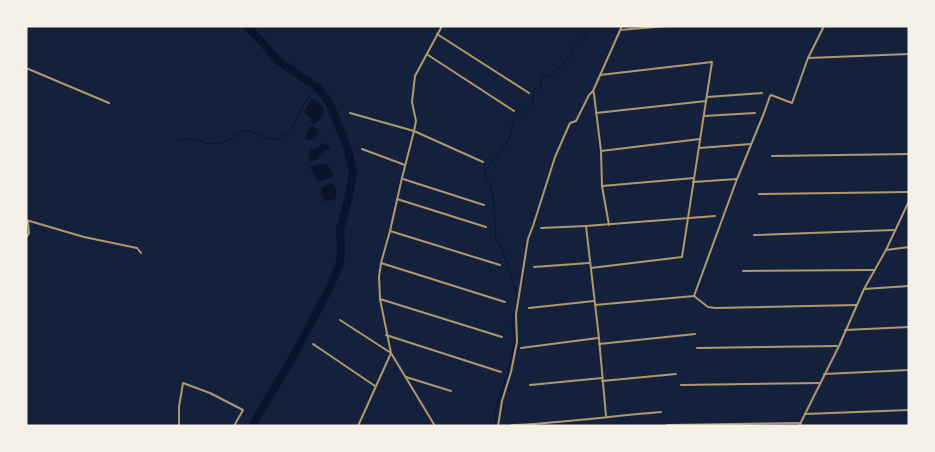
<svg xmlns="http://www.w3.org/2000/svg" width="935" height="452" font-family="Manrope,sans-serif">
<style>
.water{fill:#0b132b}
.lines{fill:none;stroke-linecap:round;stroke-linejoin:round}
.stream{stroke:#0b132b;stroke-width:1}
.river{stroke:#0b132b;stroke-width:8}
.minor{stroke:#b1986c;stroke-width:2}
</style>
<rect width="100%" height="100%" fill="#14213d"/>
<g class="water">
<path d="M312,99H313L318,102L324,109C323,114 319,121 315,124H313C312,118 306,117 304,111Z"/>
<polygon points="312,126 317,129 319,134 312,140 307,140 305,137 308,129"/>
<path d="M323,143L329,145L330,149C328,150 325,151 323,152C317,155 319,161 310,161L308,155L310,153L311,149L316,148Z"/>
<polygon points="326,164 332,170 333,177 319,181 315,178 311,169 311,167 315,165"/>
<path d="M332,183C336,187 338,196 334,200L324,201L321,195V188Z"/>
</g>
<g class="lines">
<g class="stream">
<path d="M178,140C183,140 188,139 194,139C198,139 201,142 204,143C209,144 215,143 220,143C224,142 228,141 231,139C235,137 239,132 244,131C257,129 268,147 285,135C299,125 301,97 319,89"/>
<path d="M496,426L495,412L505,381L515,342L512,321L518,298L506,260L501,247L496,239L493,196L490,185L485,178V171L505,146L509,139L513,121L533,102L534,89L541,87L542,78C548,76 555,72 560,67C565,62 567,56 574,53L573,47L584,37L592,26"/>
</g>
<polyline class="river" points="247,26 279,61 319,89 330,104 341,132 348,150 353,172 348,200 340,229 341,249 340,263 331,285 293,357 252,426"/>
<g class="minor">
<polyline points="620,30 667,26"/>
<polyline points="437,34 529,93"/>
<polyline points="428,55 514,111"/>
<polyline points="808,58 909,54"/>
<polyline points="26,68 109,103"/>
<polyline points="593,91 594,94 601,151 602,186 609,225"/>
<polyline points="707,97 762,93"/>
<polyline points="350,113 414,131 483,162"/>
<polyline points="596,113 706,101"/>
<polyline points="704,116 755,113"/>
<polyline points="699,148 751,144"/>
<polyline points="362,149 405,165"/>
<polyline points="601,151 700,139"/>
<polyline points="772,156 909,154"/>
<polyline points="403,179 484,205"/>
<polyline points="693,182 737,179"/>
<polyline points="602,186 694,178"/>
<polyline points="759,194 909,192"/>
<polyline points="397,199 486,227"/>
<polyline points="26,220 84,237 137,248 141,253"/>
<polyline points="541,228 586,226"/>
<polyline points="390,231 500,265"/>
<polyline points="754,235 894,230"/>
<polyline points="26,238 29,233 28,221"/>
<polyline points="886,250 909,247"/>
<polyline points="381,263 505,302"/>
<polyline points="534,267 589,263"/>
<polyline points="591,268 682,257 712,62 600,75"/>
<polyline points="743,271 875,270"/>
<polyline points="864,289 909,286"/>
<polyline points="694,296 737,179 764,113 770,96 771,95 792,103 808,58 824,26"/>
<polyline points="380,299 502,337"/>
<polyline points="595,305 694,296 708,307 715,308 857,305"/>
<polyline points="529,308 594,301"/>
<polyline points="340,320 391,353 358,426"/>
<polyline points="845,330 909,327"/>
<polyline points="386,335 501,372"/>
<polyline points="313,344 375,386"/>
<polyline points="599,344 695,334"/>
<polyline points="521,348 598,338"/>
<polyline points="697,348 837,346"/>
<polyline points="824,374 909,370"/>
<polyline points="406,377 451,391"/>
<polyline points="602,381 676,374"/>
<polyline points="530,385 602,378"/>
<polyline points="681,385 820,383"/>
<polyline points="805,414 909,410"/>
<polyline points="606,416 599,338 586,226 715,216"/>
<path d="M512,425C562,423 611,416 661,412"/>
<polyline points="668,425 801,423"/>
<polyline points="179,426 179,407 183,383 210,393 243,410 234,426"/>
<polyline points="435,426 391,353 380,299 379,277 381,263 390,231 402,178 414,131 416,121 412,102 415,76 442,26"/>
<polyline points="498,426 502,401 511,372 517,342 516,314 528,239 533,226 555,157 570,123 576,121 589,95 593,91 622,26"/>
<polyline points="799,426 839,346 864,289 886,250 909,201"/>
</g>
</g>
<rect width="935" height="452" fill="none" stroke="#f6f1e7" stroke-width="55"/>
</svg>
